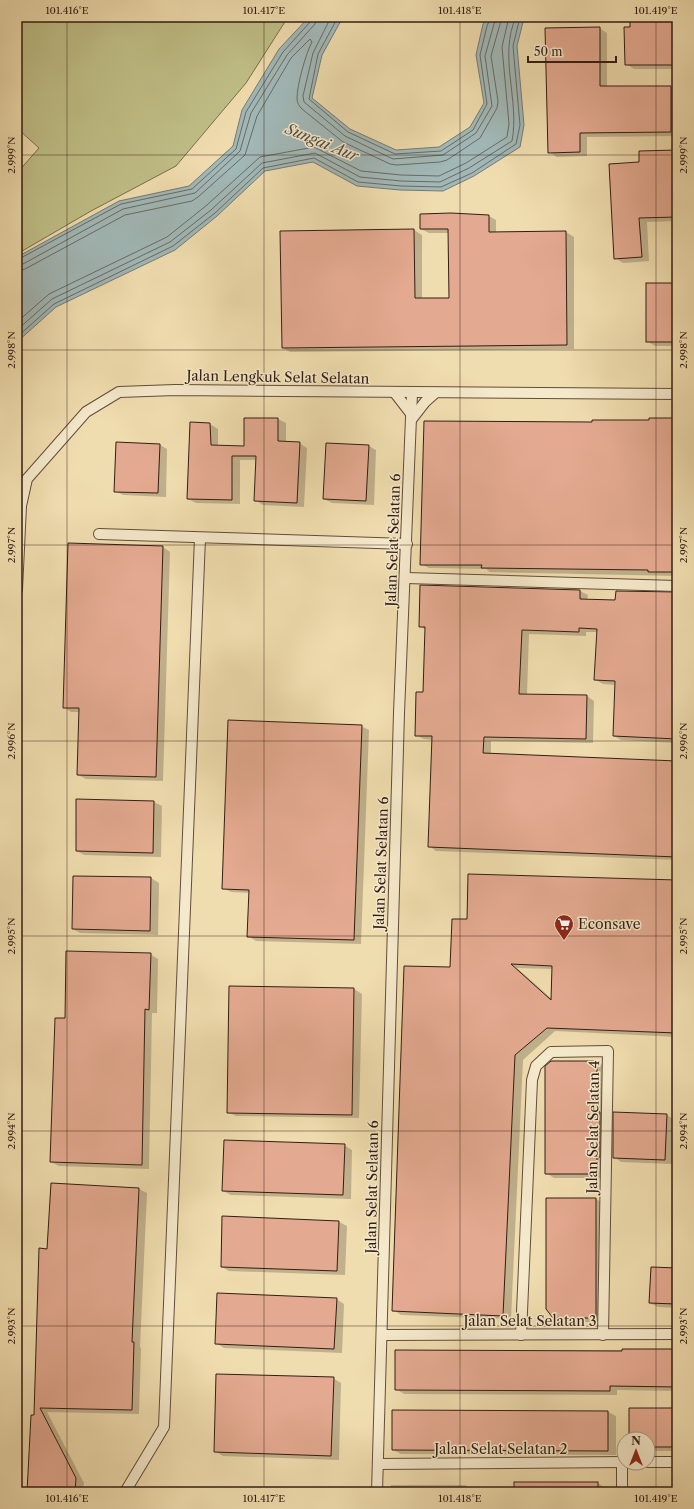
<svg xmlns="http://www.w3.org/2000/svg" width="694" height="1509" font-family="'Libre Caslon Text',serif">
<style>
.green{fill:#c0bf87;stroke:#7a6e4d}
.water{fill:#a1b8b7;stroke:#757a75}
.shadow{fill:#0003;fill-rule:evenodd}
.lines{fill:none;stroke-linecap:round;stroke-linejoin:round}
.shore{stroke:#6a6a65;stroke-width:1}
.building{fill:#e4aa91;stroke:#331d13;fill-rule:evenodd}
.minor-casing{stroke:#624d3a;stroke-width:12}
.minor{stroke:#f5e9cb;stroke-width:10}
.ticks{fill:none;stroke:#331d13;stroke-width:1;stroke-opacity:0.45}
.labels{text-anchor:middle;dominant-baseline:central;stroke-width:3;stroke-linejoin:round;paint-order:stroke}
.street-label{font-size:14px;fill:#331d13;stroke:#f5e9cb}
.poi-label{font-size:14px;fill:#331d13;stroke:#f5e9cb;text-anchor:start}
.water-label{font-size:15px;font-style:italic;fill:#544c44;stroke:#f5e9cb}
.neatline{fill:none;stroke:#331d13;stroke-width:1.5}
.ticks-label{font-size:10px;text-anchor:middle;fill:#331d13}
</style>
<rect width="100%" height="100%" fill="#f0ddaf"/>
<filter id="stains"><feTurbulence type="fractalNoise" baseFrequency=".005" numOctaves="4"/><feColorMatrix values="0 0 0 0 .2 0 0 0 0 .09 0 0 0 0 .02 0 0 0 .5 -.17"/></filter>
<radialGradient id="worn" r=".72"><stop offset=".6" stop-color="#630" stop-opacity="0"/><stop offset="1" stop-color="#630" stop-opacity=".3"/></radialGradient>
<polygon class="green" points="17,17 288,17 246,83 176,166 91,211 17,254 17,173 39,148 17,128"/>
<polygon class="water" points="309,17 343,17 322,55 312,98 350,129 396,150 439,147 470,127 484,103 476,55 483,24 488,17 538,17 523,22 517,46 524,125 520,147 474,176 443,191 400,190 357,186 313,162 265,171 217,216 175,250 56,307 17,342 17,257 119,201 189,186 233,146 242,110 279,49"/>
<g class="shadow">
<polygon points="631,17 677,17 677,69 634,69 626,64"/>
<polygon points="599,28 607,33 607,87 671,87 677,90 677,136 587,137 587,156 557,157 549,152"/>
<polygon points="677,151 677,221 647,222 649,261 623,263 615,258 640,163"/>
<polygon points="489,216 496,220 496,233 566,232 574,237 574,349 290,352 283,348 281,232 414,230 422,235 422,299 450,299 449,233 429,233 421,229"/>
<polygon points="677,284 677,346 655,346 647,341"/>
<polygon points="245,419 278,419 286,423 286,443 299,443 307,448 304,507 263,505 255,500 257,460 240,460 240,504 196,503 188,499 210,424 218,429 218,446 245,447"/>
<polygon points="677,420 677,576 490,572 486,569 429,568 421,564 593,423"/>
<polygon points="160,445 167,449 166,497 123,495 115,491"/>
<polygon points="369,446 376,450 374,505 332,503 324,499"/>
<polygon points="163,547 170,552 163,781 86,779 78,775 80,712 71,712 64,707"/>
<polygon points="580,591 588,595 587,600 616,601 677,594 677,743 621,740 614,736 616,685 603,684 596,680 598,632 586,632 586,636 529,634 527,695 587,696 594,701 593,743 491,741 491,755 677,762 677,860 436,851 429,846 433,740 424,739 416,735 424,693 426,630 420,626"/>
<polygon points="361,726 369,730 361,944 256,941 248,936 250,893 231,892 223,888"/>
<polygon points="154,802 162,806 161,857 84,855 77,851"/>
<polygon points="151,878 159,883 158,935 80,933 73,929"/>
<path d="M677,881V1037L555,1031L523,1060L511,1319L401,1315L393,1310L451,968L468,920ZM517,968L553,969L552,999Z"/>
<polygon points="150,954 158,959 157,1013 152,1013 149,1169 59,1166 51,1162 66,1019"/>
<polygon points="354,989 362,994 359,1118 236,1116 228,1112"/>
<polygon points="597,1062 605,1066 605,1178 554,1178 546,1173"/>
<polygon points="667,1115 674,1120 672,1164 621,1162 614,1157"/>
<polygon points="344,1145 352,1150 351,1199 231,1195 223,1191"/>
<polygon points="52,1184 139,1189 147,1193 140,1347 141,1348 139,1414 47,1412 84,1483 83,1492 28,1492 48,1250"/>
<polygon points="596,1199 604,1204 604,1322 562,1322 554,1317"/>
<polygon points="223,1217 339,1222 347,1226 345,1275 229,1271 222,1267"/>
<polygon points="652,1268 677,1269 677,1308 658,1307 650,1303"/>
<polygon points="336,1299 344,1304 342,1353 224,1348 216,1343"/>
<polygon points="677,1350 677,1391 617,1390 617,1395 404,1394 396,1389 396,1351"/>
<polygon points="333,1378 341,1383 339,1460 223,1456 215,1451"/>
<polygon points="677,1409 677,1451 648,1451 648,1439 630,1439"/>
<polygon points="608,1412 616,1416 616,1455 401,1454 393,1450"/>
<polygon points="598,1483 605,1488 605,1492 515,1492"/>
<polygon points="391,1485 465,1485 472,1489 472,1492 391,1492"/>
</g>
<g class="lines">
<g class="shore">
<polyline points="331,17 313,53 303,96 304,102 345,136 393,159 443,155 476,133 492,106 485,56 496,17"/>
<polyline points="338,17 318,54 309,99 348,132 395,154 441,151 473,130 487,104 480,55 487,26 491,17"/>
<polyline points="17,260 121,204 192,189 236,149 246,112 283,52 311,21 312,17"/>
<polyline points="17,265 23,264 123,209 195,193 240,151 251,113 287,55 315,24 317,17"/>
<path d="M17,271L25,269L125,215L192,201L198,197L245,155L257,116L291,58L310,39L312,42C306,53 297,85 297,98C297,103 299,106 302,109L343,142L390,164L397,165L440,162L447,160L480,138L497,108L498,101L491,56L502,17"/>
<polyline points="17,322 49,294 167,237 207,205 260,157 314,147 361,171 401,175 439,176 466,163 507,137 509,124 502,47 509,17"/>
<path d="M17,330L52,299L170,242L211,210L262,163L315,153L360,177L401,181L440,182L469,168L512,141C520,100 498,56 516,17"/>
<polyline points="17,337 54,304 173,246 215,213 263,168 314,158 358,182 401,186 441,187 472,173 516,144 520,125 513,46 519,21 525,17"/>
</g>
</g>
<g class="building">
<polygon points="630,17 677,17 677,65 625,65 624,27 630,27"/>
<polygon points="600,27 600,86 671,86 671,132 580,133 580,152 548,153 545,28"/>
<polygon points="677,150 677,217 639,218 642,257 614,259 609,164 639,162 639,151"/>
<polygon points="451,213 489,215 489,232 566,231 567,345 282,348 280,231 414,229 415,298 449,298 448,229 420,229 420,214"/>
<rect x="646" y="283" width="31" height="59"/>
<polygon points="244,418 278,418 278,441 300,442 297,503 254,501 256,456 232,456 232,500 187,499 190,422 210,423 211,445 244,446"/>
<polygon points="649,418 677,418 677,572 648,572 648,570 481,568 482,565 420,565 424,421 592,422 592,420 649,420"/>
<polygon points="116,442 160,444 158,493 114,492"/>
<polygon points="326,443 369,445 366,501 323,499"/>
<polygon points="68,543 163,546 156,777 77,775 79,708 63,708"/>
<polygon points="420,585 580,590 580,599 615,600 616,591 677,592 677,739 613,736 615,681 594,680 597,629 579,628 579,632 522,630 519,694 587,695 586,739 484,737 483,753 677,761 677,857 428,847 432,736 415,736 416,692 423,692 425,627 419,627"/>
<polygon points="228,720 362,725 354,940 247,937 249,890 222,889"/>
<polygon points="76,799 154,801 153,853 76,851"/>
<path d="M468,874L677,880V1033L547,1028L515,1055L503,1316L392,1311L404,966L450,967L452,919H467ZM511,964L552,966L551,1000Z"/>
<polygon points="73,876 151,877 150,931 72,929"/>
<polygon points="66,951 151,953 149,1010 145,1009 142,1165 50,1162 55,1018 65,1018"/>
<polygon points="229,986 354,988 352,1115 227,1113"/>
<polygon points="551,1061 597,1061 597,1111 600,1112 600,1157 597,1157 597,1174 545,1174 545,1066"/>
<polygon points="613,1112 667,1114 665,1160 613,1158"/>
<polygon points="224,1140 345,1144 343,1195 222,1191"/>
<polygon points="51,1183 139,1188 132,1342 134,1342 132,1410 40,1408 76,1478 75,1492 27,1492 31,1415 34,1415 39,1248 47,1249"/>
<polygon points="546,1198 596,1198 596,1318 553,1318 546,1309"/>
<polygon points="222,1216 339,1221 337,1271 221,1267"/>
<polygon points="651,1267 677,1268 676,1304 649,1303"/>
<polygon points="217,1293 337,1298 334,1349 215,1344"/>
<polygon points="622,1349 677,1349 677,1387 610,1386 610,1391 395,1390 395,1350 622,1351"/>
<polygon points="216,1374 334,1377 331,1456 214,1452"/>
<polygon points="629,1408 677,1408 677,1447 648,1447 648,1439 629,1439"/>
<polygon points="392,1410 608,1411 608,1451 392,1450"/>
<rect x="514" y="1482" width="84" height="10"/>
</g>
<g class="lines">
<g class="minor-casing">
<g id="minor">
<polyline points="395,393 412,415"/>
<polyline points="411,420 425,402 435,393"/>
<polyline points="99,534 407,544"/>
<polyline points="406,578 677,586"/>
<polyline points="17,590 21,506 27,479 86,412 119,392 175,390 677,394"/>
<polyline points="382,1335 677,1334"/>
<polyline points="521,1335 532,1080 536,1066 551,1052 608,1051 603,1335"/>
<polyline points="622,1462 622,1492"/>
<polyline points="648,1462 677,1462"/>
<polyline points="378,1464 624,1462"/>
<polyline points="125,1492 164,1427 200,538"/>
<polyline points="377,1492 399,713 412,393"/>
</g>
</g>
<use href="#minor" class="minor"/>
</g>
<path class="ticks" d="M67,17V1492M264,17V1492M460,17V1492M656,17V1492M17,155H677M17,350H677M17,545H677M17,741H677M17,936H677M17,1131H677M17,1326H677"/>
<defs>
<g id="supermarket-pin" transform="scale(1)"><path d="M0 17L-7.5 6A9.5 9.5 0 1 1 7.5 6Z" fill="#8f2418" stroke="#f5e9cb"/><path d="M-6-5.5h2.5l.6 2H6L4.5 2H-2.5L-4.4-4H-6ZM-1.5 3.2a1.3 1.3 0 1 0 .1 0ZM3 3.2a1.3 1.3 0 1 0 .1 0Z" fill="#fff"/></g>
</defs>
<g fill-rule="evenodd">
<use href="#supermarket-pin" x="564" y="924"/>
</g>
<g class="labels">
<g class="street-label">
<text transform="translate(278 377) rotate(1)">Jalan Lengkuk Selat Selatan</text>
<text transform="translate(393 540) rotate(-88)">Jalan Selat Selatan 6</text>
<text transform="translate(381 863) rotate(-88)">Jalan Selat Selatan 6</text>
<text transform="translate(593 1127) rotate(-89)">Jalan Selat Selatan 4</text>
<text transform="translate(372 1187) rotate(-89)">Jalan Selat Selatan 6</text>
<text x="530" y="1321">Jalan Selat Selatan 3</text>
<text x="501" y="1449">Jalan Selat Selatan 2</text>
</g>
<g class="poi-label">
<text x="578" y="924">Econsave</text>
</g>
<g class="water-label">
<text transform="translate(322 142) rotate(22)">Sungai Aur</text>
</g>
</g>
<rect width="694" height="1509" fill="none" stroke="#f0ddaf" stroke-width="44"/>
<g transform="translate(636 1451)"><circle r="19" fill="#f5e9cb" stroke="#a79781"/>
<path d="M0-3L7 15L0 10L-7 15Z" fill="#8f2418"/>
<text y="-6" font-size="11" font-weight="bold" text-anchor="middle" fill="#331d13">N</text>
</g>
<path d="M528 56v6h88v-6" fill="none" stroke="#331d13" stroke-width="2"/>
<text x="534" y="56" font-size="12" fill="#331d13" stroke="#f5e9cb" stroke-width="3" paint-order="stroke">50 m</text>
<rect x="22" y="22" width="650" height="1465" class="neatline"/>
<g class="ticks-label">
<text x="67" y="14">101.416°E</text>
<text x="264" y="14">101.417°E</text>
<text x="460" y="14">101.418°E</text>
<text x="656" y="14">101.419°E</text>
<text transform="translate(11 155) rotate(-90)" y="4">2.999°N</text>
<text transform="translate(683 155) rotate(-90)" y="4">2.999°N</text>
<text transform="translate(11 350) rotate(-90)" y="4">2.998°N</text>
<text transform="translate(683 350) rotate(-90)" y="4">2.998°N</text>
<text transform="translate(11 545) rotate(-90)" y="4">2.997°N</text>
<text transform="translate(683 545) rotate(-90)" y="4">2.997°N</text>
<text transform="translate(11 741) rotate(-90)" y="4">2.996°N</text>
<text transform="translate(683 741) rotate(-90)" y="4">2.996°N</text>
<text transform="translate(11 936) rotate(-90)" y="4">2.995°N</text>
<text transform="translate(683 936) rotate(-90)" y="4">2.995°N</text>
<text transform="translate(11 1131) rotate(-90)" y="4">2.994°N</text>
<text transform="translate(683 1131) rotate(-90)" y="4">2.994°N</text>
<text transform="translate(11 1326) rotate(-90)" y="4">2.993°N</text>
<text transform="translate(683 1326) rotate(-90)" y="4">2.993°N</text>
<text x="67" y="1502">101.416°E</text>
<text x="264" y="1502">101.417°E</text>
<text x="460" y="1502">101.418°E</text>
<text x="656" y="1502">101.419°E</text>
</g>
<rect width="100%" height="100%" filter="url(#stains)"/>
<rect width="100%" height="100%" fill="url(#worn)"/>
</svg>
